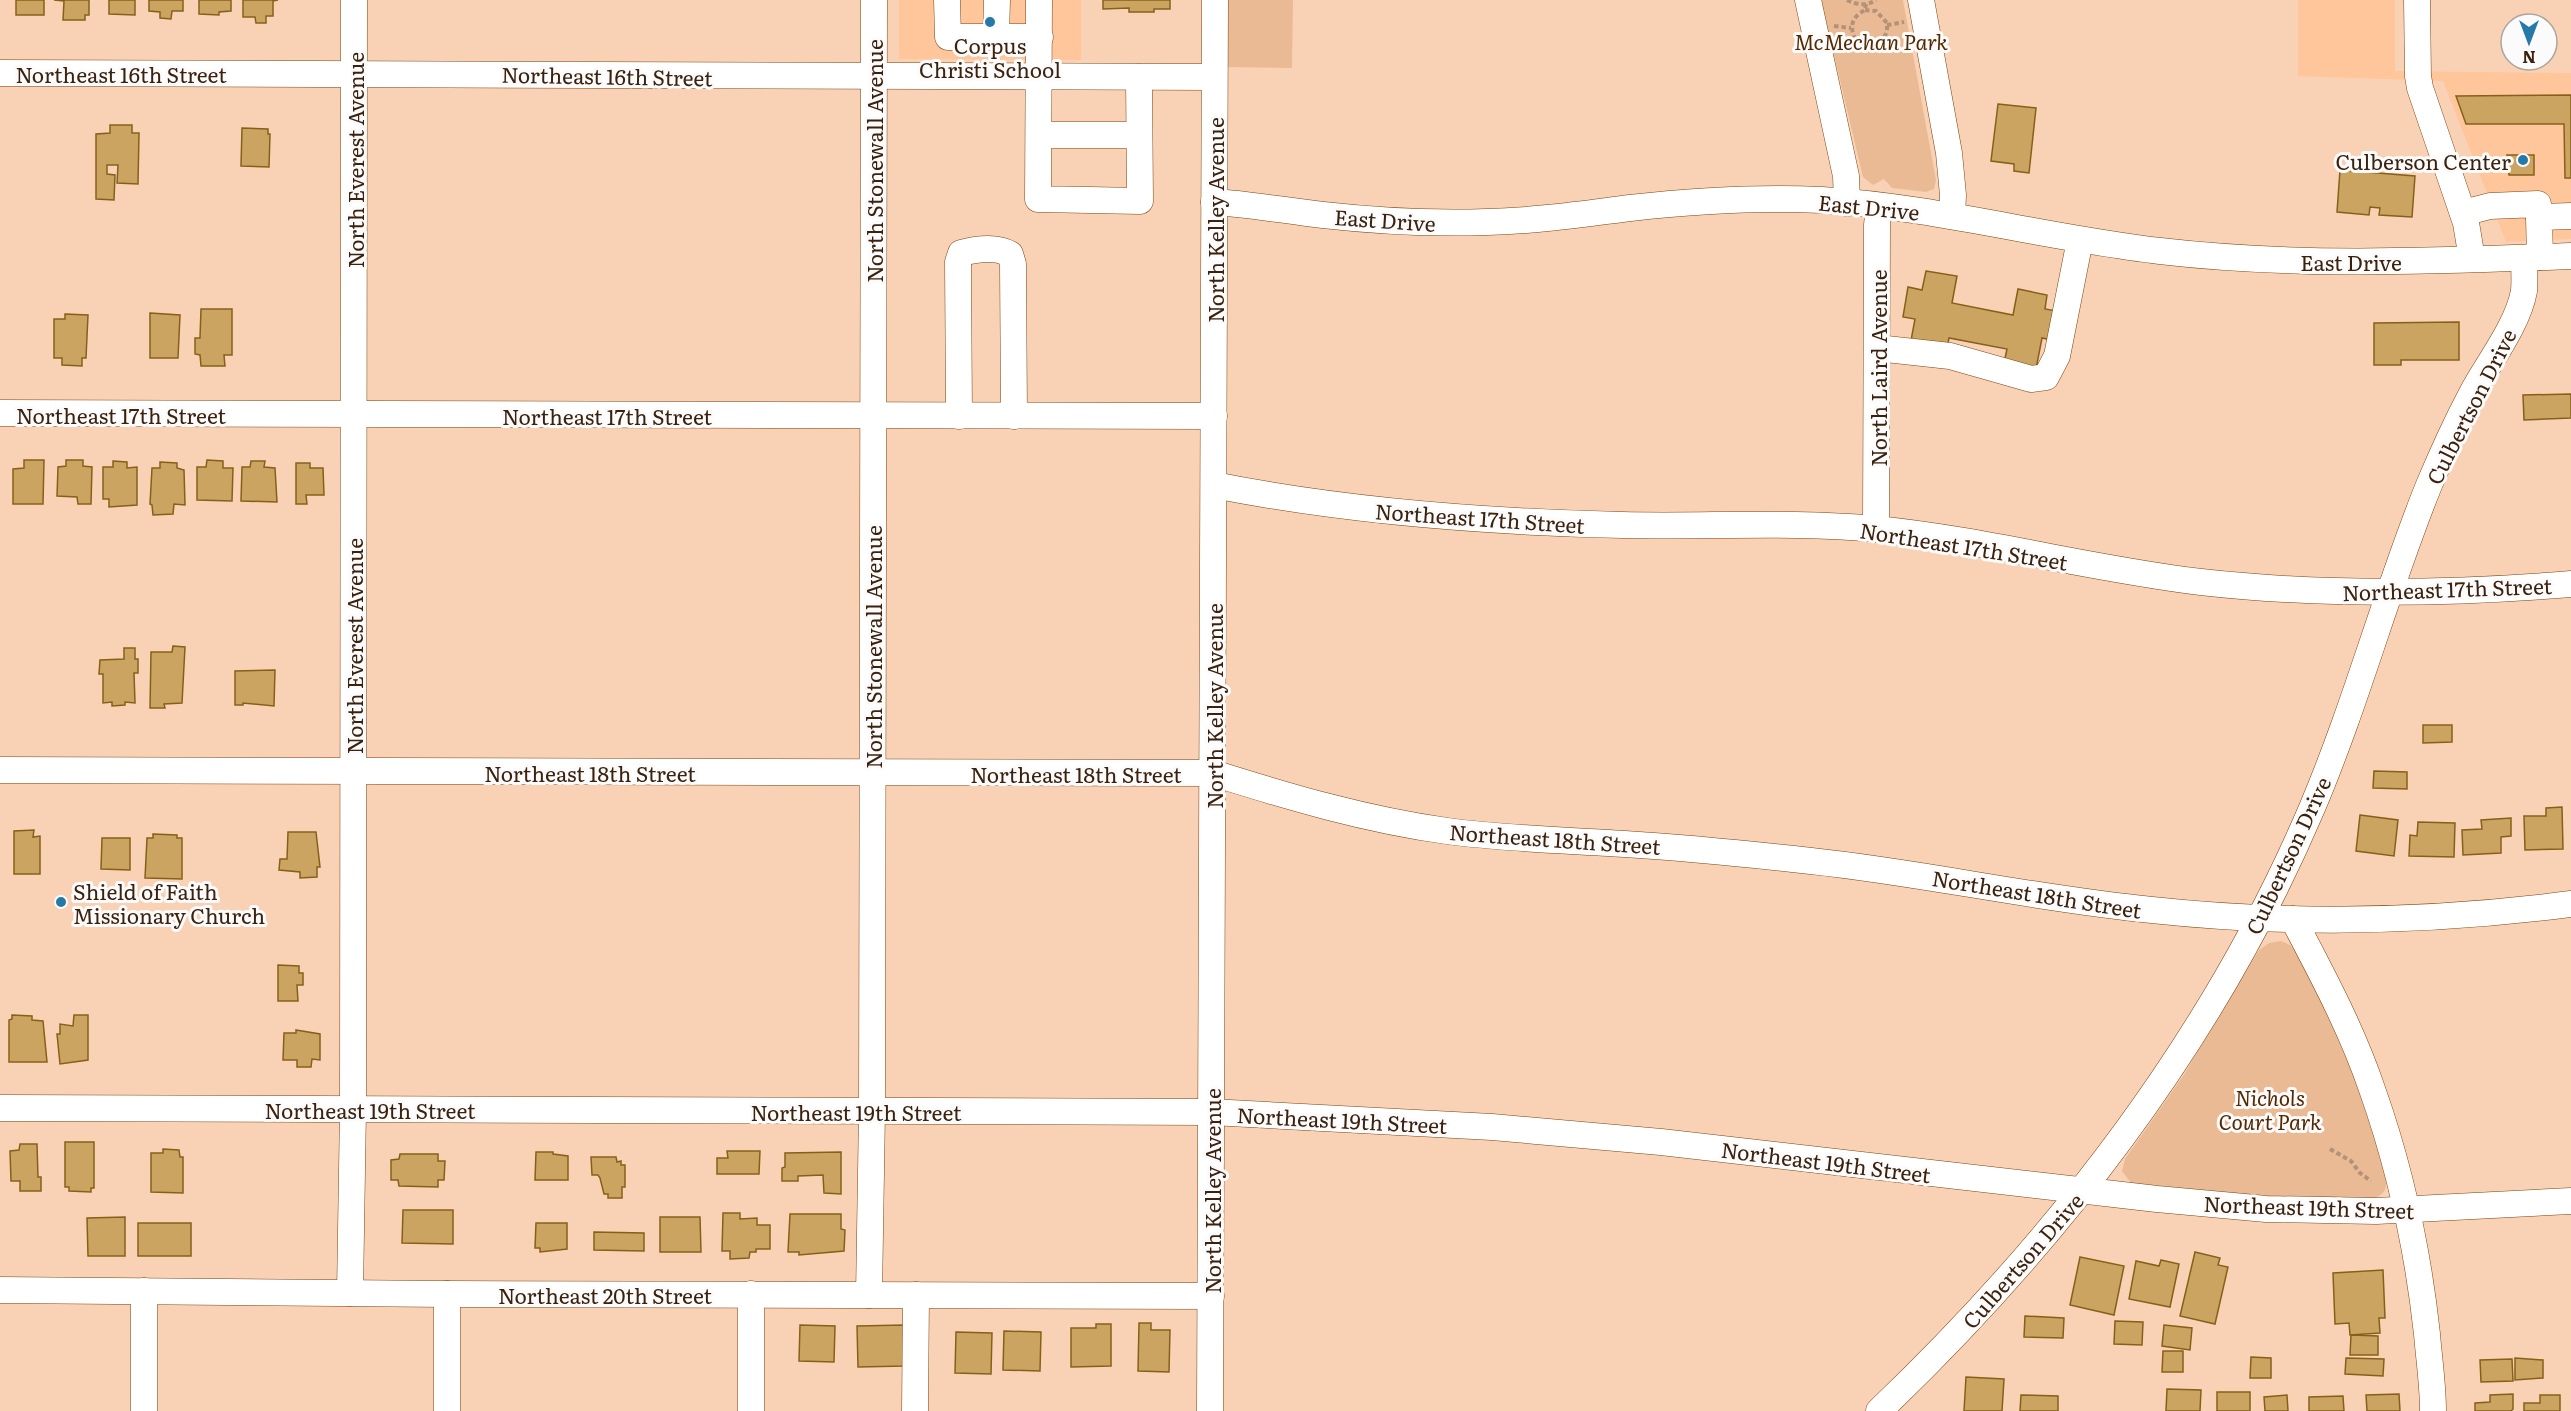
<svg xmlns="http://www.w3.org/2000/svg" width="2571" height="1411" font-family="Literata,serif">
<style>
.built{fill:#ffc69b}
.green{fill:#eaba95}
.building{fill:#cca461;stroke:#866019;stroke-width:1.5}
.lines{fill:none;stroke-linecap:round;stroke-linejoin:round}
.minor-casing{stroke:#7a4410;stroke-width:27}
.path{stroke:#b49278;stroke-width:4;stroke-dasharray:4.5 3;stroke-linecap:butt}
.minor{stroke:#fff;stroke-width:26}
.poi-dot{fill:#2579a9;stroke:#fbfbfb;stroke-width:2}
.labels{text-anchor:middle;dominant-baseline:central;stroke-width:6;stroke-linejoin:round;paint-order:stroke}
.park-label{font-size:21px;font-style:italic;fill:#532900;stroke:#fbfbfb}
.poi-label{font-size:21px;fill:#3a220e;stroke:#fbfbfb}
.street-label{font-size:21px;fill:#3a220e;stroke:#fbfbfb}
</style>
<rect width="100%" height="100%" fill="#f9d2b5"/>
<g class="built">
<polygon points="899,0 1081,0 1081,60 899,59"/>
<polygon points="2298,0 2395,0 2395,71 2571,73 2571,239 2506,242 2443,81 2298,76"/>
</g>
<g class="green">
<polygon points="1227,0 1293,0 1292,68 1227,67"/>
<polygon points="1821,0 1903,0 1936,180 1934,189 1926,192 1892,188 1884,179 1873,185 1863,177"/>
<path d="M2281,941L2290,945L2298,955L2331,1022L2357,1084L2385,1173C2388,1187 2386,1195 2372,1199H2292L2131,1183L2122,1171L2125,1159L2183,1076L2259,950L2269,943Z"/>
</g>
<g class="building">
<rect x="16" y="0" width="28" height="15"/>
<polygon points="89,0 89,15 85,15 85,20 63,20 64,1 54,0"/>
<polygon points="109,0 135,0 135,15 109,14"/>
<polygon points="149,0 183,0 183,11 172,11 171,19 160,18 160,12 149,11"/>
<polygon points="199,0 231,0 231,11 219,12 219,15 199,14"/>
<polygon points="243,0 278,0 273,1 273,16 266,16 266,23 256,23 255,17 243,17"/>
<polygon points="1103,0 1170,0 1170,9 1154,9 1154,12 1129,12 1129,8 1103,9"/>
<polygon points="2571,95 2571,178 2565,178 2564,124 2466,124 2456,96"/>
<polygon points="1998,104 2036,108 2029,173 2014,171 2014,164 1991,161"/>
<polygon points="110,125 132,125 132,133 139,133 138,184 117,183 118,165 107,165 107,174 115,175 114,200 96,199 96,134 110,133"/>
<polygon points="242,128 268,129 268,134 270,134 269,167 241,166"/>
<polygon points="2507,155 2534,155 2534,175 2509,175"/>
<polygon points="2340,170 2415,176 2412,217 2379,215 2380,208 2370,207 2369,215 2337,212"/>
<polygon points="1926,271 1957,276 1952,303 2013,315 2018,289 2047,295 2045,309 2062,312 2057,341 2042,338 2036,369 2004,363 2007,349 1949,338 1946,353 1910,346 1915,319 1903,317 1908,287 1922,290"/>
<polygon points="201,309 232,309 232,355 224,355 225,366 201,366 200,355 195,354 195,338 200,338"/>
<polygon points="150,313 180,315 178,358 150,358"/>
<polygon points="65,314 88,315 86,358 82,358 82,366 62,365 62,358 54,358 54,319 65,319"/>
<polygon points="2459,322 2459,360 2401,360 2401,365 2374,365 2374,323"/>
<polygon points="2571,394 2571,418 2524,420 2523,395"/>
<polygon points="24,460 44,460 43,504 13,504 13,469 24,468"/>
<polygon points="66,460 83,460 83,466 92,467 91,504 78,504 77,497 57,496 58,467 66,466"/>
<polygon points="207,460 223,461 223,468 233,468 232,501 197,500 197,467 206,467"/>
<polygon points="113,461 127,462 127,468 137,467 137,505 109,507 109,499 103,499 103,467 113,467"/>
<polygon points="251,461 265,461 264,467 275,468 277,502 241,501 242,467 250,467"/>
<polygon points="160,462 177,463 177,468 184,470 185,505 174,504 173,514 153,515 152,505 150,504 152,468 160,468"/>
<polygon points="296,463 310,463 310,468 323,468 324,495 306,495 307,504 296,504"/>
<polygon points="173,646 185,647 182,703 164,704 165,708 150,708 151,652 172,652"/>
<polygon points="124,648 135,648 135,659 138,659 138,673 134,673 135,703 125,702 125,705 112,706 112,702 103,703 103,674 99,674 100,660 124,659"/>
<polygon points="275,670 274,706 243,703 243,705 235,705 235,671"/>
<polygon points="2423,725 2452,725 2452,742 2423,743"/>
<polygon points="2374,771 2407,772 2407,789 2373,788"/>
<polygon points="2562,807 2563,849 2525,850 2524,816 2546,816 2546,808"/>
<polygon points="2360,815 2398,820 2394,856 2356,851"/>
<polygon points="2511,818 2511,836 2501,837 2501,853 2463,855 2462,830 2482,829 2481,820"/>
<polygon points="2418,822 2455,823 2454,857 2409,856 2410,835 2417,836"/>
<polygon points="34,830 33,837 40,836 40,874 14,874 14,831"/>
<polygon points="288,832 316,832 320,867 317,867 317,877 300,878 300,872 279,870 280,859 287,859"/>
<polygon points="153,834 177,835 177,838 182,838 182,879 145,878 147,838 153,838"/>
<polygon points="102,838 130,838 130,870 101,869"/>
<polygon points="278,965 299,966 299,973 303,973 303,985 297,985 298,1001 278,1001"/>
<polygon points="12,1015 32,1016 32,1020 43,1021 47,1062 9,1062 9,1020 12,1019"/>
<polygon points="74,1015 88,1015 88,1060 60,1064 57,1034 60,1034 60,1024 73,1026"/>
<polygon points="296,1030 320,1034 320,1060 312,1059 311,1067 297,1067 297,1060 283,1060 284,1033 296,1033"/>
<polygon points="65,1142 94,1142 94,1188 91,1188 91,1192 69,1191 69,1187 65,1187"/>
<polygon points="20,1144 37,1144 38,1177 41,1177 41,1191 20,1191 20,1181 11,1181 10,1151 19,1150"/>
<polygon points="163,1149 179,1150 180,1157 183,1157 183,1193 151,1192 151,1153 163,1153"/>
<polygon points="727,1151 760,1151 759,1174 717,1174 717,1158 728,1158"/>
<polygon points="536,1152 553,1152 553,1154 568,1156 568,1180 535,1180"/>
<polygon points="841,1152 841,1194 824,1193 823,1175 798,1176 798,1181 782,1181 782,1168 785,1167 785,1153"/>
<polygon points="400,1154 438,1154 438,1161 445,1161 444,1180 438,1180 438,1187 399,1186 398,1180 391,1180 391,1160 399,1159"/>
<polygon points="591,1157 616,1157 617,1162 621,1161 621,1165 625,1165 625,1187 622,1187 622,1198 608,1198 608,1194 604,1194 600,1178 598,1175 592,1175"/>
<polygon points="403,1210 453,1210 453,1244 402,1243"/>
<polygon points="723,1213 740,1213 740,1219 757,1218 757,1225 770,1225 770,1249 756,1249 756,1252 750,1252 749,1258 730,1259 730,1251 722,1251"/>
<polygon points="790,1214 841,1214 841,1229 845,1230 844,1251 799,1255 799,1252 788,1252"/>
<polygon points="125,1217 125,1256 88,1256 87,1218"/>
<polygon points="660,1217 700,1217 701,1252 660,1252"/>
<rect x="138" y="1223" width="53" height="33"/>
<polygon points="536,1223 567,1223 567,1249 540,1252 540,1248 535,1248"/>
<polygon points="594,1232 644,1233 644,1251 594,1250"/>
<polygon points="2195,1252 2220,1258 2218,1265 2228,1267 2215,1324 2180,1316"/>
<polygon points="2080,1257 2124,1266 2114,1315 2070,1305"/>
<polygon points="2161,1260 2179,1264 2170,1307 2129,1299 2136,1261 2159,1266"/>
<polygon points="2383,1270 2385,1318 2379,1318 2380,1333 2350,1335 2349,1323 2335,1324 2333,1273"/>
<polygon points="2025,1316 2064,1318 2063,1338 2024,1337"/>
<polygon points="2115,1321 2143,1322 2142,1345 2114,1344"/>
<polygon points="1139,1323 1151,1323 1151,1330 1170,1330 1169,1372 1138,1371"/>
<polygon points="1096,1324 1111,1324 1111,1366 1071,1367 1071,1328 1096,1328"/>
<polygon points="800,1325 835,1326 834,1362 799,1361"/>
<polygon points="904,1325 905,1366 858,1367 857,1326"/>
<polygon points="2164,1325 2192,1328 2190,1350 2162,1346"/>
<polygon points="1004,1331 1041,1332 1040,1371 1003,1370"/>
<polygon points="956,1332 992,1333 991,1374 955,1373"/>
<polygon points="2351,1335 2378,1336 2378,1355 2350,1355"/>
<polygon points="2163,1351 2183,1351 2183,1372 2162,1372"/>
<polygon points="2251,1357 2271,1358 2271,1378 2250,1378"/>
<polygon points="2346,1358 2384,1359 2383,1376 2345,1374"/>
<polygon points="2515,1358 2543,1360 2543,1378 2515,1380"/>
<polygon points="2512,1359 2513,1381 2481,1382 2480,1360"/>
<polygon points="1966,1377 2004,1379 2002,1411 1964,1411"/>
<polygon points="2167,1389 2201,1390 2200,1411 2166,1411"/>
<rect x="2217" y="1392" width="33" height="19"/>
<polygon points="2399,1394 2400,1411 2367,1411 2366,1395"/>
<polygon points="2513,1394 2513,1409 2511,1411 2475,1411 2475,1403 2490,1402 2490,1395"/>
<polygon points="2021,1395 2058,1396 2058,1411 2020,1411"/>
<polygon points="2287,1395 2288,1411 2265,1411 2264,1397"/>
<polygon points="2540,1395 2560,1395 2560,1411 2524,1411 2524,1403 2540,1403"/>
<polygon points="2343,1396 2344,1411 2309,1411 2309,1397"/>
</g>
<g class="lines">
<g class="minor-casing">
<g id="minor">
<polyline points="947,0 948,37 1040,37"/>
<polyline points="1039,0 1038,199 1140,201 1139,77"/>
<polyline points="1808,0 1846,176 1847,203"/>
<polyline points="1921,0 1949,153 1953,195 1952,216"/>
<polyline points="2417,0 2418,76 2420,88 2466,223 2472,259"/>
<polyline points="996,37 997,0"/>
<path d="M0,73C405,73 810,77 1214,77"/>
<polyline points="1039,135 1139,135"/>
<path d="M1214,202C1250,204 1286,211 1323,215C1377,221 1432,224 1487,222C1535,221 1582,214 1630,208C1693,201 1758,197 1822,200C1936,207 2047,238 2160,251C2297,267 2434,261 2571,256"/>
<polyline points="2463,213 2490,206 2538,204 2539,217"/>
<polyline points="2540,257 2539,217 2571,216"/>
<polyline points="1877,348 1950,356 2031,379 2046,377 2057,356 2080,240"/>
<polyline points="0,413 1214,416"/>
<path d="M959,416L958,262L961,253C976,249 996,246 1010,254L1013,264L1014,416"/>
<path d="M1214,485C1349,512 1485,522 1623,525C1707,527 1792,521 1876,529C1986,540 2092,569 2201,582C2325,596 2447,594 2571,584"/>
<polyline points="1876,529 1877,225 1879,206"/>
<path d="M0,770L1213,773C1289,797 1367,820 1447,831C1506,839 1566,840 1625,844C1687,848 1749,854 1811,861C1925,873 2037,899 2152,910C2291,925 2432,922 2571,904"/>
<path d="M2293,919C2322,974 2352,1030 2372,1089C2400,1168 2418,1251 2427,1334C2429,1359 2433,1385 2433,1411"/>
<polyline points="0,1108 1211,1112 1492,1127 1661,1142 2157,1199 2266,1209 2376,1211 2571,1201"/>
<polyline points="0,1290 447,1294 1211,1296"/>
<polyline points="350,1293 353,1109 354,0"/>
<polyline points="869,1295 872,1111 874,0"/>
<polyline points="144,1411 144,1291"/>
<polyline points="447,1411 447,1294"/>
<polyline points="751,1411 751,1294"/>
<polyline points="915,1411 916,1295"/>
<polyline points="1210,1411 1215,0"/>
<path d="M1879,1411C2059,1239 2214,1038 2312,808C2357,702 2386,591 2429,485C2442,454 2456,423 2472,393C2488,363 2518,325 2524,291C2525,280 2524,269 2524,258"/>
</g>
</g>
<g class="path">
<path d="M1847,0C1857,5 1867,6 1876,0"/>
<path d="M1865,10L1876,11L1887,23C1889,42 1872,52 1856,40C1849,28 1851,17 1865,10L1866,4"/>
<polyline points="1887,25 1904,22"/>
<polyline points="1834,26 1851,28"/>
<polyline points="2330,1149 2351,1161 2360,1173 2371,1181"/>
</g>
<use href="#minor" class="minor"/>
</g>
<g class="poi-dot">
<circle cx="990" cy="22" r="6"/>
<circle cx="2523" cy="160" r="6"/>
<circle cx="61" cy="902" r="6"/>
</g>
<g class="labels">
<g class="park-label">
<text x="1871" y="40">McMechan Park</text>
<text x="2270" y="1096">Nichols<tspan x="2270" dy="24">Court Park</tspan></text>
</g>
<g class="poi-label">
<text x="990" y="44">Corpus<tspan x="990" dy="24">Christi School</tspan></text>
<text x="2511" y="160" text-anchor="end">Culberson Center</text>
<text x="73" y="890" text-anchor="start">Shield of Faith<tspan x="73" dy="24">Missionary Church</tspan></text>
</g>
<g class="street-label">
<text x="121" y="73">Northeast 16th Street</text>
<text transform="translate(607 75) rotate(1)">Northeast 16th Street</text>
<text transform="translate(354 160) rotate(-90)">North Everest Avenue</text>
<text transform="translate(873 161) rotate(-90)">North Stonewall Avenue</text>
<text transform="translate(1869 206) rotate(6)">East Drive</text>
<text transform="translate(1385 219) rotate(4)">East Drive</text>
<text transform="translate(1214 220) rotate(-90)">North Kelley Avenue</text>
<text x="2351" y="261">East Drive</text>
<text transform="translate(1877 368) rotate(-90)">North Laird Avenue</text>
<text transform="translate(2470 406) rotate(-63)">Culbertson Drive</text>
<text x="121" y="414">Northeast 17th Street</text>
<text x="607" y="415">Northeast 17th Street</text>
<text transform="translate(1480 517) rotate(4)">Northeast 17th Street</text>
<text transform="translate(1964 545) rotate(9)">Northeast 17th Street</text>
<text transform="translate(2447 588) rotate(-2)">Northeast 17th Street</text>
<text transform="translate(353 646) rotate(-90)">North Everest Avenue</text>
<text transform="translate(872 647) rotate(-90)">North Stonewall Avenue</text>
<text transform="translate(1213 706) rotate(-90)">North Kelley Avenue</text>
<text x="590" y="772">Northeast 18th Street</text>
<text x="1076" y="773">Northeast 18th Street</text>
<text transform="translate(1555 838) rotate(4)">Northeast 18th Street</text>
<text transform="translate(2287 855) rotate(-65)">Culbertson Drive</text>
<text transform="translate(2037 893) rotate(9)">Northeast 18th Street</text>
<text x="370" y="1109">Northeast 19th Street</text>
<text x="856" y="1111">Northeast 19th Street</text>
<text transform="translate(1342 1119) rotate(3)">Northeast 19th Street</text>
<text transform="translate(1826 1161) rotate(7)">Northeast 19th Street</text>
<text transform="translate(1211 1191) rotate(-90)">North Kelley Avenue</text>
<text transform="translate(2309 1206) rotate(2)">Northeast 19th Street</text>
<text transform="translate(2022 1260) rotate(-49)">Culbertson Drive</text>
<text x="605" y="1294">Northeast 20th Street</text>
</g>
</g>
<g transform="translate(2529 42) rotate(180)"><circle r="28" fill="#fbfbfb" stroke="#aea49c" stroke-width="1.5"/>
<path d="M0-4.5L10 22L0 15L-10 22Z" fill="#2579a9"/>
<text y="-9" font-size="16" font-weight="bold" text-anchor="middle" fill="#3a220e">N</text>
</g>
</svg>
